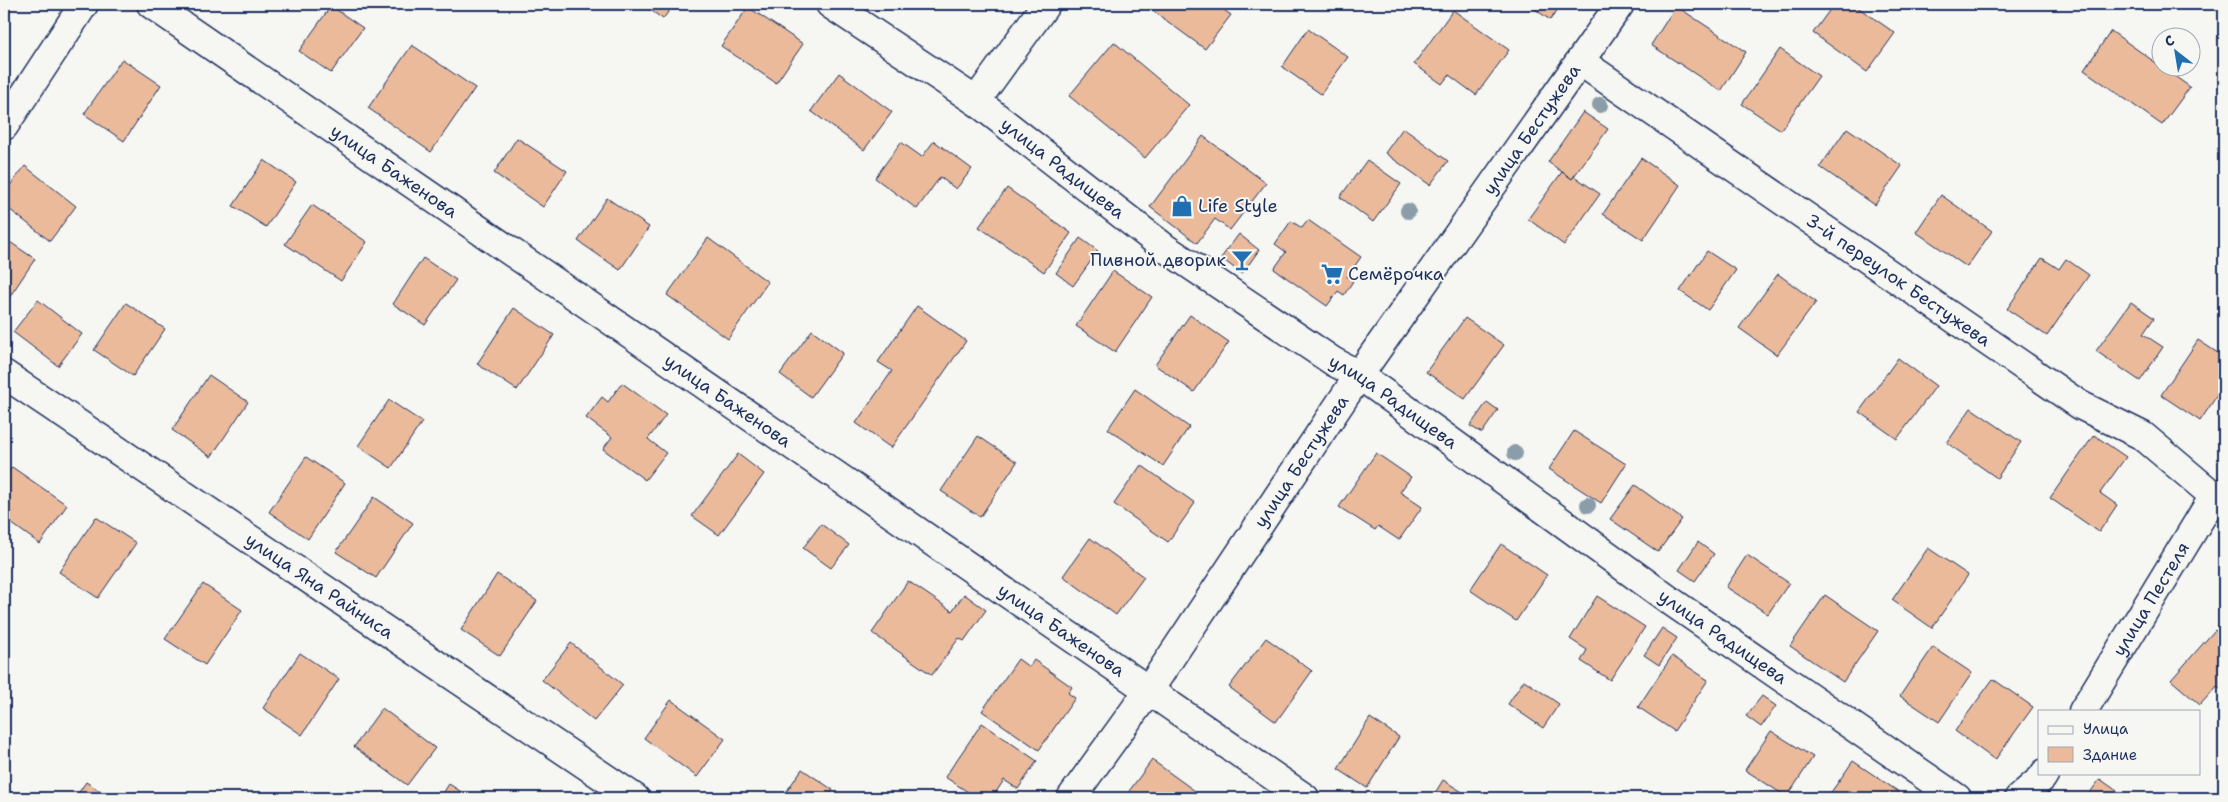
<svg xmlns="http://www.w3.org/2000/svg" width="2228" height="802" font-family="'Shantell Sans',sans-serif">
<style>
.building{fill:#eaba9b;stroke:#1b2f5e}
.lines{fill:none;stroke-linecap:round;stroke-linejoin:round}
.minor-casing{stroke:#1b2f5e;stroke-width:31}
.minor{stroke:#f6f6f2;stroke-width:28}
.tree{fill:#8c9daa}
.labels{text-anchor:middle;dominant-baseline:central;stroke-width:4;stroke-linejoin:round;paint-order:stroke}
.street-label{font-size:18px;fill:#1b2f5e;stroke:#f6f6f2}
.poi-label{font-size:18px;fill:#1b2f5e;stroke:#f6f6f2;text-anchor:start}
</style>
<rect width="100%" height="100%" fill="#f6f6f2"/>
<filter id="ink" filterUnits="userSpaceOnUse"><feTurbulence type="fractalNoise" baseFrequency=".02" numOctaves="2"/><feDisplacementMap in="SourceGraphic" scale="10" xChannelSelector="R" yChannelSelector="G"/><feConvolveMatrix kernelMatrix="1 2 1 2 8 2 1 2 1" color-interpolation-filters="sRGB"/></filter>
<g filter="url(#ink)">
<g class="building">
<polygon points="642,4 674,4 663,19"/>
<polygon points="1156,4 1215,4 1231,15 1205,49 1152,10"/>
<polygon points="1528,4 1562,4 1550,20"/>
<polygon points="1834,4 1853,4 1895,33 1867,72 1813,33"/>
<polygon points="331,6 363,28 331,73 299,51"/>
<polygon points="1676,6 1746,52 1721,91 1651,45"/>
<polygon points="748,7 803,44 776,83 721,46"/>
<polygon points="1453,10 1509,50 1476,95 1449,75 1442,84 1414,64"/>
<polygon points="1308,29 1348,57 1321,94 1282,67"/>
<polygon points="2111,31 2190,87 2162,125 2084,70"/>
<polygon points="1114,42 1189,105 1145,158 1069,96"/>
<polygon points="412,45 475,88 431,152 368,108"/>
<polygon points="1780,49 1819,76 1781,130 1742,104"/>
<polygon points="122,59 161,85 124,141 84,114"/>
<polygon points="839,73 892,112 864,150 811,111"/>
<polygon points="1583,112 1608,129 1572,179 1548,162"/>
<polygon points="1403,128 1448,161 1430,185 1385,153"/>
<polygon points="1847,128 1902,166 1875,205 1820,167"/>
<polygon points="1203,136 1266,183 1230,230 1215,219 1197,243 1150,207"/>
<polygon points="517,138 567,171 543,207 494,173"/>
<polygon points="934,141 972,169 956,189 940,177 917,209 875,178 901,142 922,157"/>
<polygon points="1641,158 1680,185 1643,240 1603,214"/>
<polygon points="264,160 296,182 266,227 233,206"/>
<polygon points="1367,160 1401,184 1373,222 1340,197"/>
<polygon points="25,166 76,206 50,241 4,205 4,193"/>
<polygon points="1562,172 1572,179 1574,176 1600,194 1564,245 1528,219"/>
<polygon points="1007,188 1071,233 1044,272 979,227"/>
<polygon points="1941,195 1992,231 1967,267 1916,232"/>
<polygon points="607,198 649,227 620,270 578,241"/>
<polygon points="312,205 367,242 341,281 285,244"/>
<polygon points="1308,220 1361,257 1347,277 1353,281 1344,295 1338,291 1327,306 1274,269 1286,252 1275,244 1291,221 1302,228"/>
<polygon points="1239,234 1259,250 1242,274 1221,258"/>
<polygon points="4,238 35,259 4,305"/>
<polygon points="708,238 768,282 728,339 667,295"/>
<polygon points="1080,238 1098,251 1073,286 1056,273"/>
<polygon points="1707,251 1736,270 1708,310 1680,291"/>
<polygon points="423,258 456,280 425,325 393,304"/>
<polygon points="2042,258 2059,269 2066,259 2089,275 2047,336 2007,309"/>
<polygon points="1113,271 1152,297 1115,352 1076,326"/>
<polygon points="1778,274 1816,302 1777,355 1739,328"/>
<polygon points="38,300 82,334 58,366 13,332"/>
<polygon points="2131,302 2154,318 2143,334 2163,347 2140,381 2096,351"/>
<polygon points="126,303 165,329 133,376 94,350"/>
<polygon points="917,306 966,341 891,448 856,423 892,371 878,362"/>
<polygon points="514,308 554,335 517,390 477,364"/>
<polygon points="1190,315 1229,342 1194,392 1155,365"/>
<polygon points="1465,318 1504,345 1465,399 1426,372"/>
<polygon points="812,330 843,353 811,397 780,374"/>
<polygon points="2198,340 2224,357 2224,385 2200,421 2161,395"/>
<polygon points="1898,358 1936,386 1897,439 1859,412"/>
<polygon points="209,375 248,402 211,457 172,430"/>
<polygon points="622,383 666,415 648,439 666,453 645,480 603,449 612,437 586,418 602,397 608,402"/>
<polygon points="1135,389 1189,427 1163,466 1108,429"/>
<polygon points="389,400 422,422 391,468 358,446"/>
<polygon points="1487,402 1498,410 1482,433 1470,426"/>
<polygon points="1971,408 2021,442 1997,478 1947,443"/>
<polygon points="1574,431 1626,464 1601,503 1549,469"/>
<polygon points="2094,435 2126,457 2100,493 2117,505 2099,532 2050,498"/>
<polygon points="978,436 1017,462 980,517 941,491"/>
<polygon points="1376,453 1411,477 1400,492 1422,507 1399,540 1378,526 1375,530 1339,507"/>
<polygon points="738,454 764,474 719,535 692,516"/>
<polygon points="306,457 345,483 308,539 269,512"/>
<polygon points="1141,465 1195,503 1168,542 1114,504"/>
<polygon points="12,467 67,505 40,544 4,518 4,479"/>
<polygon points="1635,485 1682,519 1658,552 1610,519"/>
<polygon points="374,497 413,523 376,578 336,552"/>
<polygon points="96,517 136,543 98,598 59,572"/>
<polygon points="821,524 849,545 831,568 803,548"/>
<polygon points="1090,538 1144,577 1116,615 1063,576"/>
<polygon points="1698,542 1714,554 1695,581 1679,570"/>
<polygon points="1501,544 1547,575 1516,621 1470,590"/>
<polygon points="1928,548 1968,575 1932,628 1892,600"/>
<polygon points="1747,555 1789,583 1768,614 1726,587"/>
<polygon points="497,574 537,601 500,656 461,630"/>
<polygon points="908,581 952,611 964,594 986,610 964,641 959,638 932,675 872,633"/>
<polygon points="203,584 242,610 205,665 165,639"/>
<polygon points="1825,595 1878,631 1843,682 1790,646"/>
<polygon points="1597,596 1645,627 1610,680 1581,661 1587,650 1570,639"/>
<polygon points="1662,628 1677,638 1659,665 1644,655"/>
<polygon points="2215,630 2224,639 2224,692 2217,686 2200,705 2171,680"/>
<polygon points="1266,638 1312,671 1276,722 1229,687"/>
<polygon points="571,643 623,685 594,721 542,680"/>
<polygon points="1933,647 1972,673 1939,722 1900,696"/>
<polygon points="300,653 339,679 302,735 263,708"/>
<polygon points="1672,656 1708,680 1674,731 1638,707"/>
<polygon points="1018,659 1029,667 1034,660 1072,687 1068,693 1075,698 1039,750 982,711"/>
<polygon points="1993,679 2033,707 1995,760 1955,731"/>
<polygon points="1524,680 1559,704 1543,728 1508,704"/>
<polygon points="1762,696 1776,706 1761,727 1746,716"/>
<polygon points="671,700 725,739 697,777 644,738"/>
<polygon points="382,708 435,748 407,785 354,747"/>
<polygon points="1370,718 1399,737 1367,788 1338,769"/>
<polygon points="982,723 1037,761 1018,789 1004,780 992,798 977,798 945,777"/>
<polygon points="1771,731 1813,757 1787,797 1745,770"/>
<polygon points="1152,760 1195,791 1189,798 1124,798"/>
<polygon points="1853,761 1899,792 1894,798 1827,798"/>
<polygon points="802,769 833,790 827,798 782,798"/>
<polygon points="2100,779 2127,798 2086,798"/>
<polygon points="1443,780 1472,798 1432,798"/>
<polygon points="86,782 110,798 75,798"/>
<polygon points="449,784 471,798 440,798"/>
</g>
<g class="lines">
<g class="minor-casing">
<g id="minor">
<path id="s1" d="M151,4L1305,798"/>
<path id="s2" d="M830,4L976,101L1165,248L1334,362L1359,375L1672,602L1957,798"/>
<path id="s3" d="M1581,62L2080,405L2143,436L2214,496"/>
<polyline points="976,101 1046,4"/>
<polyline points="4,126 84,4"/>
<path id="s4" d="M4,374L635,798"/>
<path id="s5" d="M2083,711L2214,496L2224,492"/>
<path id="s6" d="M1071,798L1149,690L1359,375L1620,4"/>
<polyline points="2019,798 2042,778 2045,773"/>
</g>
</g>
<use href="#minor" class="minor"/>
</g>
<g class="tree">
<circle cx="1600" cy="105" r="8"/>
<circle cx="1408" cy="211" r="8"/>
<circle cx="1515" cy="453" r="8"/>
<circle cx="1588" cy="505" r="8"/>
</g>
</g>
<defs>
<g id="shop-bare" transform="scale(1.725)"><path d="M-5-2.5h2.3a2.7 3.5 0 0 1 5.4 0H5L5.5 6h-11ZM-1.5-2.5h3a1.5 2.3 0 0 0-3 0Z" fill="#1f6fb2" stroke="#f6f6f2" stroke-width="2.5" paint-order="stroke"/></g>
<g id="bar-bare" transform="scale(1.725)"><path d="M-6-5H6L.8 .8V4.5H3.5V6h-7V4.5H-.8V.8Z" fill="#1f6fb2" stroke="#f6f6f2" stroke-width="2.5" paint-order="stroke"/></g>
<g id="supermarket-bare" transform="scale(1.725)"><path d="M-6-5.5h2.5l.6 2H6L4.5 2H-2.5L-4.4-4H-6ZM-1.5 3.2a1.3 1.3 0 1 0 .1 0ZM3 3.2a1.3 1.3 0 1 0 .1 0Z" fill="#1f6fb2" stroke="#f6f6f2" stroke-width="2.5" paint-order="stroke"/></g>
</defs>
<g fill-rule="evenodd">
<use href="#shop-bare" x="1182" y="206"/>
<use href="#bar-bare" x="1242" y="260"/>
<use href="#supermarket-bare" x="1332" y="274"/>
</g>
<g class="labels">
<g class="street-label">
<text stroke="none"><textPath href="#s6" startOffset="812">улица Бестужева</textPath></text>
<text stroke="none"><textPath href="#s2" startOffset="285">улица Радищева</textPath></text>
<text stroke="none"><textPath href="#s1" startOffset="295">улица Баженова</textPath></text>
<text stroke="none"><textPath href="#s3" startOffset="385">3-й переулок Бестужева</textPath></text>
<text stroke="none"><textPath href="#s1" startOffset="700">улица Баженова</textPath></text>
<text stroke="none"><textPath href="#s2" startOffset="690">улица Радищева</textPath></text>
<text stroke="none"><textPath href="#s6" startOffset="408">улица Бестужева</textPath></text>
<text stroke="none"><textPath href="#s4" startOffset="380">улица Яна Райниса</textPath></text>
<text stroke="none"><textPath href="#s5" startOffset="131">улица Пестеля</textPath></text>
<text stroke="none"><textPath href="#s1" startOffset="1105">улица Баженова</textPath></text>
<text stroke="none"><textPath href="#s2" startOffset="1095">улица Радищева</textPath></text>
</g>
<g class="poi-label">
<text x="1198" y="206">Life Style</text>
<text x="1226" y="260" text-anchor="end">Пивной дворик</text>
<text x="1348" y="274">Семёрочка</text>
</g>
</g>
<rect width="2228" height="802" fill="none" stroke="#f6f6f2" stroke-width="20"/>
<rect x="10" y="10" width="2208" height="782" fill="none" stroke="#1b2f5e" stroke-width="2" filter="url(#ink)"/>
<rect x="2038" y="710" width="162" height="65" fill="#f6f6f2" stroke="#9ea6b7"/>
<rect x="2048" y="726" width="25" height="8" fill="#f6f6f2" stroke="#9ea6b7"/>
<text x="2083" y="734" font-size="15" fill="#1b2f5e">Улица</text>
<rect x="2048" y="747" width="25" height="15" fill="#eaba9b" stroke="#9ea6b7"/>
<text x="2083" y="760" font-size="15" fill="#1b2f5e">Здание</text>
<g transform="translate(2176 52) rotate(329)"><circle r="24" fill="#f6f6f2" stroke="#9ea6b7"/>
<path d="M0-4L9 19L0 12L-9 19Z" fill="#1f6fb2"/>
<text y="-8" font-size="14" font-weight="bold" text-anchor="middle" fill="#1b2f5e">С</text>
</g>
</svg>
